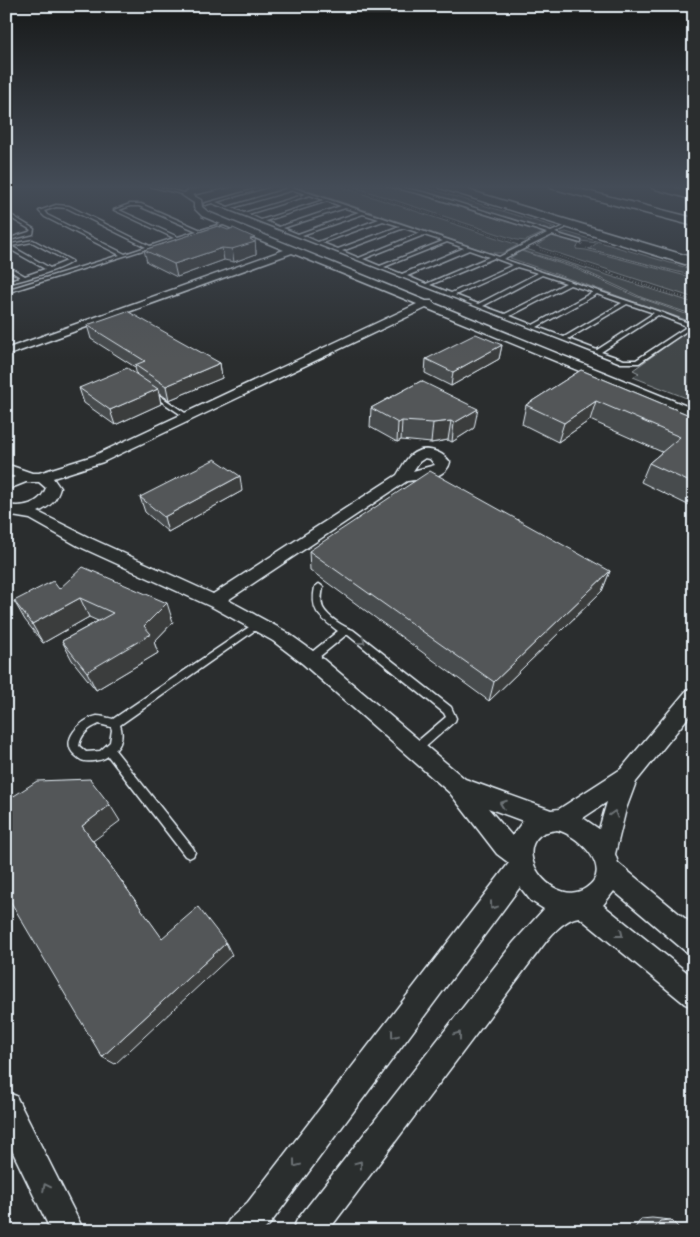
<svg xmlns="http://www.w3.org/2000/svg" width="700" height="1237" font-family="Kalam,sans-serif">
<style>
.green{fill:#424648;stroke:#959ca0}
.lines{fill:none;stroke-linecap:round;stroke-linejoin:round}
.lane-casing{stroke:#e8f1f8;stroke-width:3}
.street-casing{stroke:#e8f1f8;stroke-width:3}
.highway-casing{stroke:#e8f1f8;stroke-width:3}
.path-far1{stroke:#e8f1f8;stroke-width:1;stroke-dasharray:0.5 2;stroke-linecap:butt}
.path{stroke:#e8f1f8;stroke-width:2;stroke-dasharray:0.5 2.5;stroke-linecap:butt}
.lane{fill:#2a2d2e;fill-rule:evenodd}
.street{fill:#2a2d2e;fill-rule:evenodd}
.highway{fill:#2a2d2e;fill-rule:evenodd}
.wall{fill:#474b4d;stroke:#e8f1f8}
.shaded-wall{fill:#3a3d3e;stroke:#e8f1f8}
.building{fill:#535759;stroke:#e8f1f8}
.oneway{stroke:#6c7275}
</style>
<rect width="100%" height="100%" fill="#2a2d2e"/>
<filter id="ink" filterUnits="userSpaceOnUse"><feTurbulence type="fractalNoise" baseFrequency=".02" numOctaves="2"/><feDisplacementMap in="SourceGraphic" scale="10" xChannelSelector="R" yChannelSelector="G"/><feConvolveMatrix kernelMatrix="1 2 1 2 8 2 1 2 1" color-interpolation-filters="sRGB"/></filter>
<g filter="url(#ink)">
<g class="green">
<polygon points="294,186 339,186 518,245 503,253 491,253"/>
<polygon points="351,186 386,186 401,189 543,233 525,241 517,240"/>
<polygon points="394,186 420,186 555,227 546,231 451,201"/>
<polygon points="566,232 694,270 694,276 589,249 597,243 581,241 557,234"/>
<polygon points="554,235 579,244 576,249 586,250 694,278 694,298 536,246"/>
<polygon points="526,249 694,303 694,315 643,298 574,266 523,251"/>
<polygon points="521,251 574,268 635,296 694,317 694,325 686,320 510,258"/>
<polygon points="694,326 694,401 633,377 639,373 633,370"/>
</g>
<g class="lines">
<g class="lane-casing">
<g id="lane">
<polygon points="149,186 154,186 188,194 186,195"/>
<path d="M266,186H271L216,202L228,207L289,188L284,186H288L499,257L547,233L425,195L388,186H393L427,193L551,232L565,226V228L555,233L581,241V243L552,235L503,259L660,312L688,323L691,328L639,363H621L212,203L205,205L203,204ZM293,190L306,194L244,213L232,208ZM310,195L324,200L261,220L248,214ZM327,201L341,206L279,227L265,221ZM345,208L359,212L298,234L283,228ZM363,214L379,219L318,242L302,235ZM383,221L400,226L338,249L322,243ZM404,228L420,233L359,258L342,251ZM424,235L443,241L380,266L363,259ZM447,242L464,248L402,274L384,267ZM469,250L489,257L426,284L407,276ZM494,258L513,265L451,293L430,285ZM517,267L538,273L478,304L455,295ZM542,275L566,283L505,314L483,306ZM570,285L593,292L533,325L510,316ZM597,294L622,303L564,337L537,327ZM627,304L654,313L597,350L568,339ZM658,315L684,325L685,328L636,360H624L601,352Z"/>
<path d="M130,204H141L201,230L227,222L229,223L6,293V290L120,255L45,217L39,211L56,205L69,206L150,246L174,238L114,210ZM130,206H139L197,231L178,237L119,210ZM56,207L67,208L146,247L125,254L47,215L44,211Z"/>
<polygon points="6,212 34,229 33,234 13,239 13,237 29,232 31,230 6,215"/>
<path d="M33,240L72,261C60,271 22,280 6,284V281L20,277L6,268V265L25,276L45,269L6,247V245ZM32,242L67,261L50,268L11,246Z"/>
<polygon points="149,391 153,391 191,417 186,418 149,393"/>
<path d="M319,584L323,587C322,594 320,601 323,608C328,617 343,627 353,630L451,707L456,718L455,721L420,752L416,754L412,752L411,749L412,746L446,717L444,713L348,635H346L313,662H307L305,659L307,656L338,631C320,617 310,612 315,587Z"/>
<path d="M258,621L261,622L262,624L261,626L120,725C123,733 122,745 115,750L193,848L195,852L193,856L189,858L185,856L108,756C103,760 99,760 93,761C84,762 81,761 75,755C59,741 81,719 97,716C102,716 108,718 113,719ZM99,724L111,727L112,730L110,742L100,751L86,752L79,746C81,734 88,729 99,724Z"/>
</g>
</g>
<g class="street-casing">
<g id="street">
<path d="M218,186H233L192,195L201,200L202,207L208,212L426,301H432L433,303L694,409V418L426,308L103,462L53,478L60,488C57,500 50,507 38,512L90,538L213,594L397,475C401,469 405,460 411,455C423,445 441,450 450,462C447,479 420,479 407,481L228,600L285,631L317,654L465,779L551,810L559,809L621,769L687,690L694,688V710L636,782L626,809L615,854L618,863L694,926V954L685,951L614,891L603,905L694,978V1008L685,1004L579,917C559,920 544,945 532,960L328,1231H292L297,1220L514,942L544,909L531,901L520,887L270,1224L263,1231H224L229,1220L248,1202L509,863L497,854L450,793L303,664L273,641L214,608L78,546L30,519L6,515V505C22,508 40,505 46,488L39,482H26L6,490V480L15,477L6,473V464L32,473H39L93,456L417,304L292,253L6,356V349L284,250L202,216L194,208V203L182,195L189,190ZM425,458L430,459L435,465L413,471L419,462ZM607,802L599,829L583,818ZM488,808L523,821L512,836ZM557,830C578,835 615,869 586,888C557,908 514,858 539,836C543,832 551,831 557,830Z"/>
<polygon points="6,1092 16,1096 84,1231 51,1231 6,1138"/>
</g>
</g>
<g class="highway-casing">
<g id="highway">
<polygon points="438,186 455,186 694,258 694,267 440,188"/>
<polygon points="549,186 567,186 694,218 694,226 551,188"/>
<polygon points="650,186 668,186 694,192 694,200 652,188"/>
</g>
</g>
<g class="path-far1">
<polyline points="345,186 513,241"/>
<polyline points="586,248 671,271"/>
<polyline points="540,250 612,274"/>
<polyline points="532,254 575,267 589,274"/>
</g>
<g class="path">
<polyline points="586,273 608,283"/>
<polyline points="608,273 694,301"/>
</g>
<use href="#lane" class="lane"/>
<use href="#street" class="street"/>
<use href="#highway" class="highway"/>
</g>
<g class="wall">
<polygon points="218,226 256,250 256,254 234,262 224,260 177,277 147,262 144,250"/>
<polygon points="87,325 220,363 222,378 169,400 159,393 161,404 115,425 84,403 79,388 137,376 135,367 91,339"/>
<polygon points="502,345 499,359 451,386 425,373 426,359"/>
<polygon points="581,370 694,417 694,499 688,505 641,482 649,463 662,452 590,420 558,442 522,424 526,405"/>
<polygon points="421,381 474,428 452,442 448,440 431,443 401,440 397,442 370,427 371,408"/>
<polygon points="242,491 168,532 145,512 140,497"/>
<polygon points="309,551 610,571 602,591 489,701 310,570"/>
<polygon points="59,589 173,622 154,642 158,653 96,690 72,660 62,641 98,621 89,617 43,643 25,620 14,601"/>
<polygon points="652,1218 671,1220 682,1231 633,1231 641,1219"/>
</g>
<g class="shaded-wall">
<polygon points="255,238 256,254 234,262 232,249 250,239"/>
<polygon points="222,248 224,260 177,277 174,264"/>
<polygon points="502,345 499,359 451,386 453,372"/>
<polygon points="220,363 222,378 169,400 166,386"/>
<polygon points="158,389 161,404 115,425 110,410"/>
<polygon points="596,401 590,420 558,442 564,423"/>
<polygon points="478,409 474,428 452,442 454,423"/>
<polygon points="402,421 401,440 397,442 398,423"/>
<polygon points="451,421 448,440 431,443 433,423"/>
<polygon points="240,476 242,491 168,532 164,517"/>
<polygon points="694,492 694,499 688,505"/>
<polygon points="610,571 602,591 489,701 494,682"/>
<polygon points="80,598 89,617 43,643 32,624"/>
<polygon points="167,603 173,622 154,642 158,653 96,690 87,672 144,626"/>
<polygon points="110,805 120,821 93,841 170,950 82,826"/>
<polygon points="226,943 232,955 115,1064 102,1057"/>
</g>
<g class="building">
<polygon points="218,226 228,230 233,228 255,238 250,239 255,242 232,249 222,248 174,264 144,250"/>
<polygon points="127,311 220,363 166,386 135,365 145,361 87,325"/>
<polygon points="476,334 502,345 453,372 426,359"/>
<polygon points="127,368 158,389 110,410 79,388"/>
<polygon points="581,370 694,417 694,484 649,463 680,437 596,401 564,423 526,405"/>
<polygon points="421,381 478,409 454,423 451,421 433,423 402,421 398,423 371,408"/>
<polygon points="215,459 240,476 164,517 140,497"/>
<polygon points="430,471 610,571 494,682 309,551"/>
<polygon points="83,567 167,603 144,626 151,634 87,672 62,641 113,613 80,598 32,624 14,601 53,581 59,589"/>
<polygon points="90,779 110,805 82,826 162,938 198,907 226,943 102,1057 6,894 6,801 37,781"/>
<polygon points="671,1220 682,1231 652,1231 660,1221"/>
</g>
<defs><path id="oneway-chevron" d="M-2-3.5L2.5 0L-2 3.5" fill="none" stroke-width="1.6" stroke-linecap="round" stroke-linejoin="round" transform="scale(1.25)"/></defs>
<g class="oneway">
<use href="#oneway-chevron" transform="translate(362 641) rotate(38)"/>
<use href="#oneway-chevron" transform="translate(503 804) rotate(-159)"/>
<use href="#oneway-chevron" transform="translate(614 814) rotate(-73)"/>
<use href="#oneway-chevron" transform="translate(493 906) rotate(127)"/>
<use href="#oneway-chevron" transform="translate(620 934) rotate(38)"/>
<use href="#oneway-chevron" transform="translate(394 1035) rotate(127)"/>
<use href="#oneway-chevron" transform="translate(458 1035) rotate(-53)"/>
<use href="#oneway-chevron" transform="translate(296 1164) rotate(127)"/>
<use href="#oneway-chevron" transform="translate(359 1164) rotate(-53)"/>
<use href="#oneway-chevron" transform="translate(46 1187) rotate(-116)"/>
</g>
</g>
<linearGradient id="sky" x2="0" y2="1"><stop stop-color="#171919"/><stop offset="0.52" stop-color="#444c57"/><stop offset="1" stop-color="#444c57" stop-opacity="0"/></linearGradient>
<rect width="700" height="359" fill="url(#sky)"/>
<rect width="700" height="1237" fill="none" stroke="#2a2d2e" stroke-width="25"/>
<rect x="12" y="12" width="675" height="1212" fill="none" stroke="#e8f1f8" stroke-width="2" filter="url(#ink)"/>
</svg>
